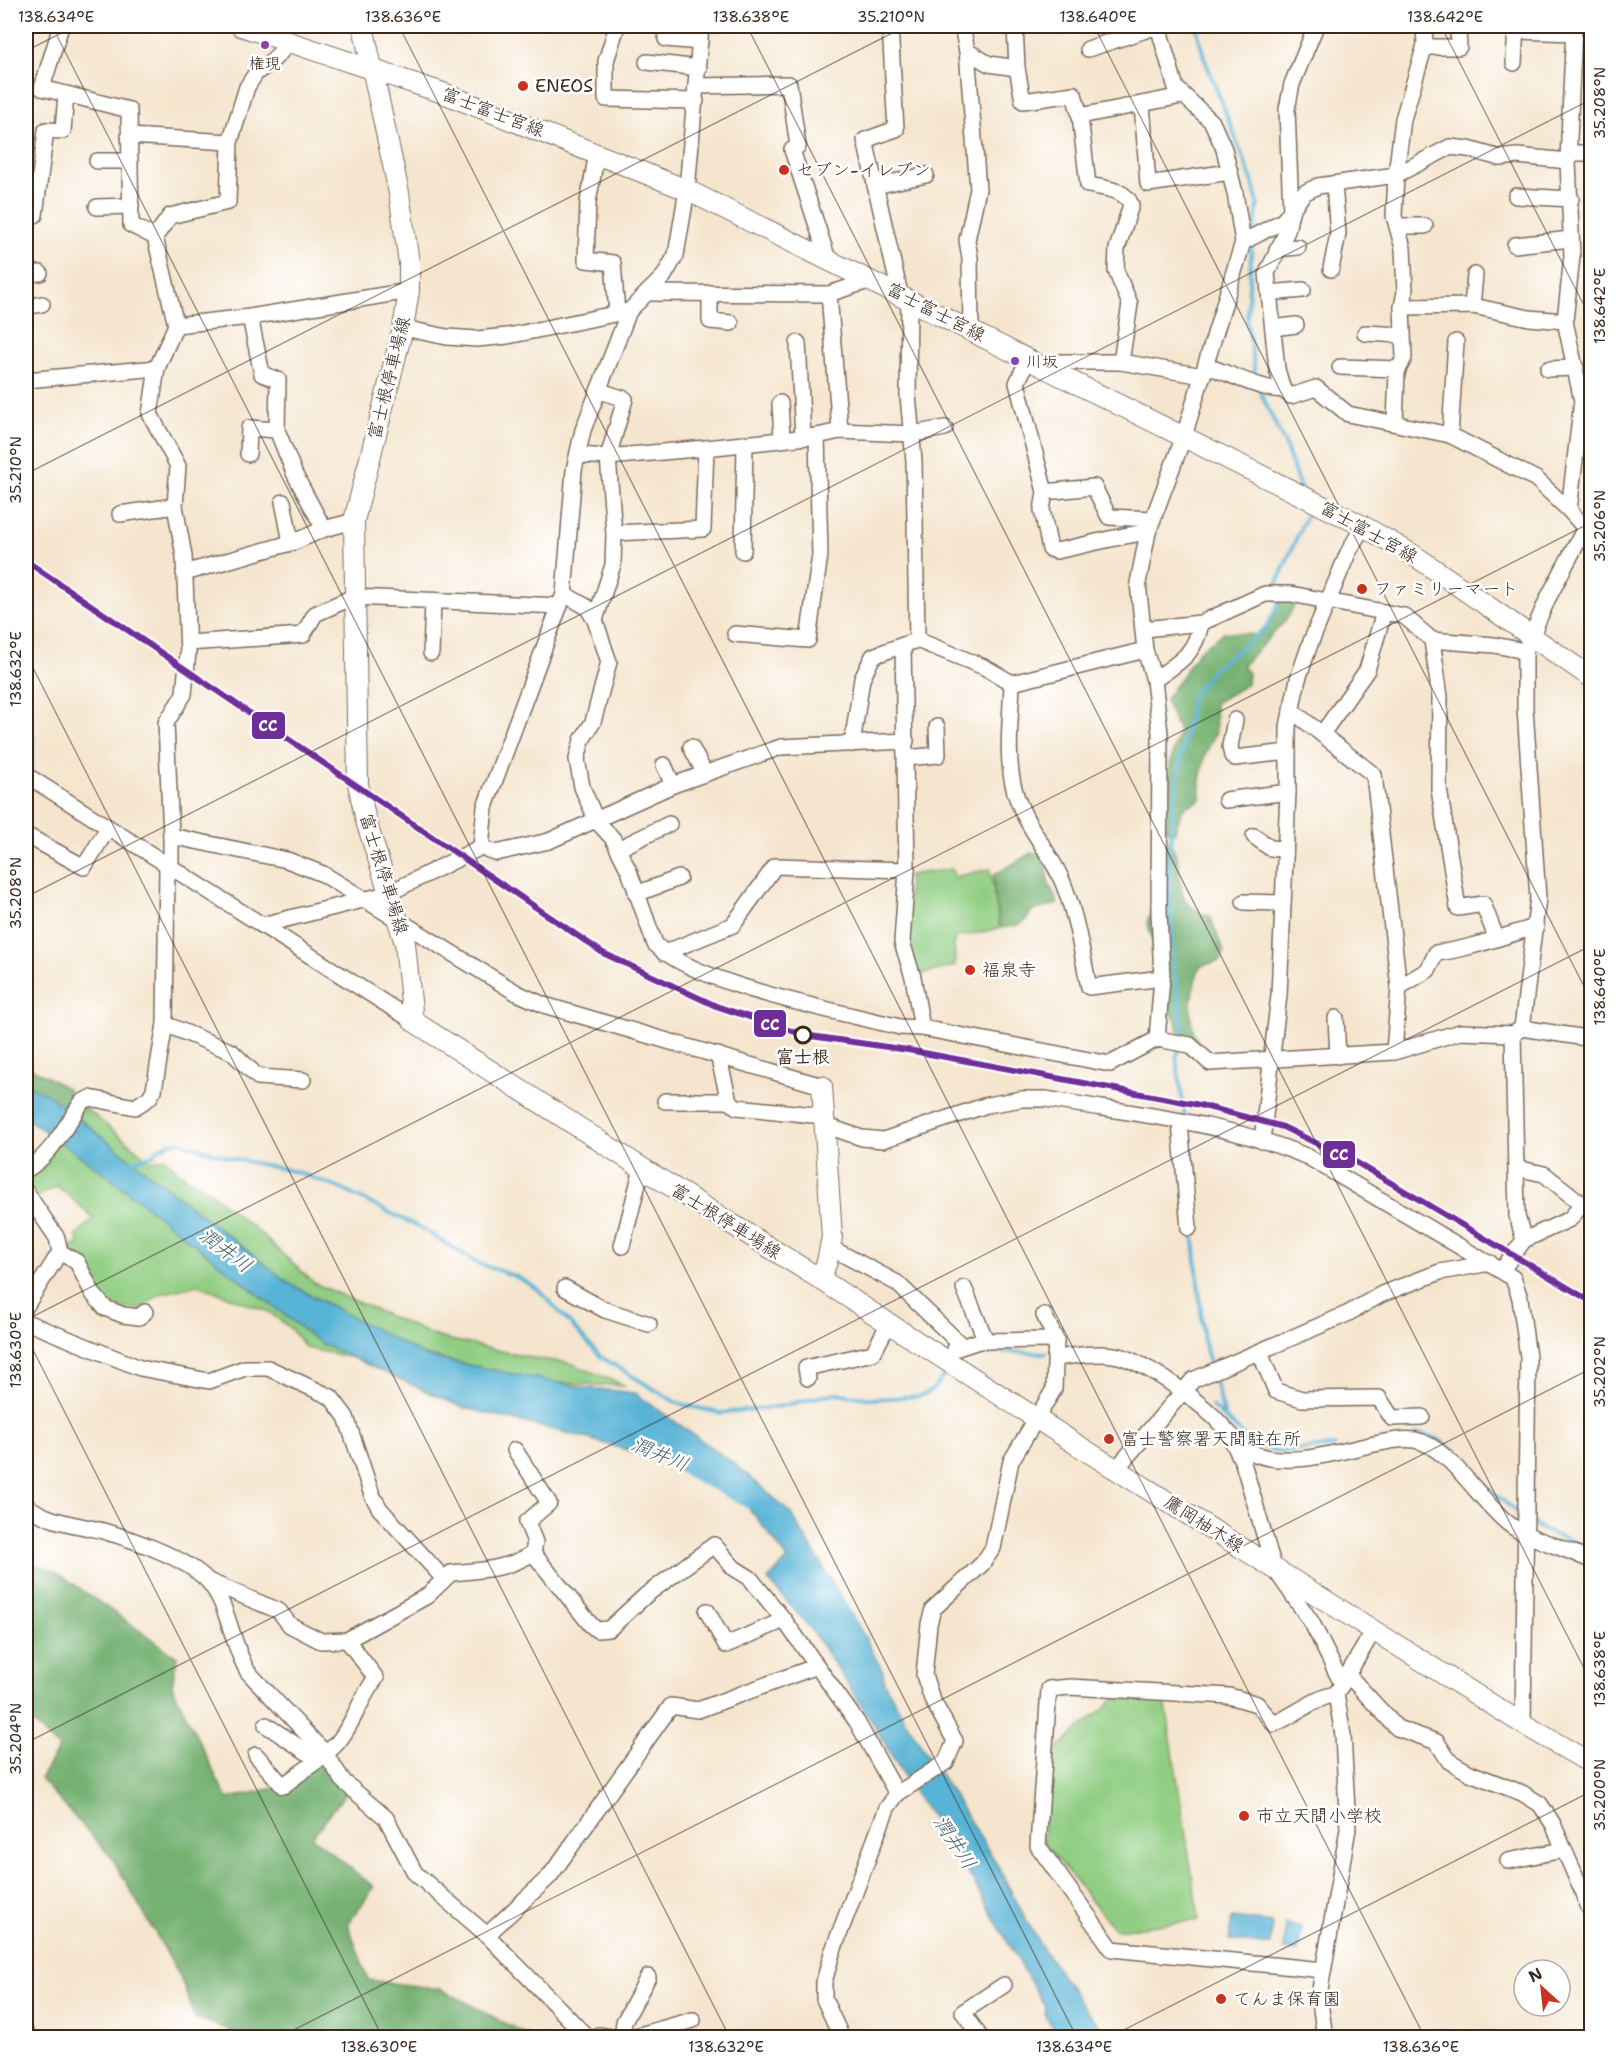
<svg xmlns="http://www.w3.org/2000/svg" width="1617" height="2063" font-family="'Shantell Sans','Klee One',sans-serif">
<style>
.green{fill:#91ce83;stroke:#667c50;stroke-width:1.5}
.forest{fill:#74b171;stroke:#586e48;stroke-width:1.5}
.water{fill:#58b4d6;stroke:#4a6f7a;stroke-width:1.5}
.lines{fill:none;stroke-linecap:round;stroke-linejoin:round}
.stream{stroke:#58b4d6;stroke-width:4}
.river{stroke:#58b4d6;stroke-width:21}
.minor-casing{stroke:#7c6b5c;stroke-width:18}
.major-casing{stroke:#7c6b5c;stroke-width:22}
.minor{stroke:#fff;stroke-width:15}
.major{stroke:#fff;stroke-width:20}
.rail-1-casing{stroke:#fff;stroke-width:10}
.rail-1{stroke:#6f2d98;stroke-width:6}
.ticks{fill:none;stroke:#3b2a1e;stroke-width:1.5;stroke-opacity:0.45}
.bus-dot{fill:#8e44ad;stroke:#fff;stroke-width:2}
.poi-dot{fill:#c8321e;stroke:#fff;stroke-width:2}
.stop-dot{fill:#fff;stroke:#3b2a1e;stroke-width:3}
.labels{text-anchor:middle;dominant-baseline:central;stroke-width:5;stroke-linejoin:round;paint-order:stroke}
.bus-label{font-size:16px;fill:#3b2a1e;stroke:#fff}
.poi-label{font-size:18px;fill:#3b2a1e;stroke:#fff;text-anchor:start}
.street-label{font-size:18px;fill:#3b2a1e;stroke:#fff}
.stop-label{font-size:18px;font-weight:bold;fill:#3b2a1e;stroke:#fff}
.water-label{font-size:20px;font-style:italic;fill:#476168;stroke:#fff}
.line-badge{stroke:#fff;stroke-width:2}
.badge-label{font-size:16px;text-anchor:middle;font-weight:bold;fill:#fff}
.neatline{fill:none;stroke:#3b2a1e;stroke-width:2}
.ticks-label{font-size:15px;text-anchor:middle;fill:#3b2a1e}
</style>
<rect width="100%" height="100%" fill="#fff"/>
<filter id="ink" filterUnits="userSpaceOnUse"><feTurbulence type="fractalNoise" baseFrequency=".0167" numOctaves="2"/><feDisplacementMap in="SourceGraphic" scale="12" xChannelSelector="R" yChannelSelector="G"/><feConvolveMatrix kernelMatrix="1 2 1 2 8 2 1 2 1" color-interpolation-filters="sRGB"/></filter>
<filter id="wash" filterUnits="userSpaceOnUse"><feTurbulence type="fractalNoise" baseFrequency=".008" numOctaves="4" result="noise"/><feDisplacementMap in="SourceGraphic" scale="24" xChannelSelector="R" yChannelSelector="G"/><feGaussianBlur stdDeviation="1.35" result="paint"/><feColorMatrix in="noise" values="0 0 0 0 0 0 0 0 0 0 0 0 0 0 0 0 0 1.4 0 .05"/><feComposite in="paint" operator="in"/></filter>
<g filter="url(#wash)">
<rect width="100%" height="100%" fill="#f5e5ce"/>
<g class="green">
<polygon points="952,869 954,877 990,869 1000,928 954,938 955,966 914,976 907,942 909,875"/>
<polygon points="84,1107 151,1161 165,1158 181,1174 206,1189 261,1234 314,1283 437,1337 539,1359 570,1363 626,1386 542,1382 422,1354 386,1370 353,1358 306,1348 290,1328 269,1312 198,1285 160,1294 140,1309 113,1309 62,1253 80,1243 76,1236 94,1218 57,1186 31,1200 26,1192 26,1171"/>
<polygon points="1118,1696 1159,1699 1166,1706 1199,1920 1115,1930 1043,1841 1049,1755"/>
</g>
<g class="forest">
<polygon points="1283,598 1297,601 1286,620 1242,666 1248,673 1247,684 1215,703 1216,732 1205,755 1200,780 1200,800 1183,808 1174,833 1166,831 1170,764 1179,731 1165,700 1199,651 1224,632 1255,635 1271,622"/>
<path d="M1168,842C1192,866 1163,904 1210,916L1224,953L1220,961L1200,966C1190,993 1185,1023 1201,1047L1181,1041L1175,1017L1168,1013L1162,978L1154,962L1153,941L1147,921L1151,913L1162,905L1167,897C1165,889 1164,876 1160,868C1155,860 1151,858 1153,847L1160,850Z"/>
<path d="M1031,853H1038L1046,861L1048,881L1058,904L1031,911C1027,925 1013,927 1000,928L994,892V875Z"/>
<polygon points="26,1065 68,1089 69,1100 65,1106 26,1085"/>
<polygon points="26,1561 55,1571 177,1657 172,1686 227,1799 283,1786 327,1756 346,1793 312,1837 374,1887 348,1924 368,1980 441,1989 531,2037 236,2037 228,2029 195,2018 180,1976 112,1858 40,1779 59,1748 26,1716"/>
</g>
<g class="water">
<polygon points="26,1084 51,1097 290,1284 427,1357 580,1387 635,1393 736,1465 790,1512 863,1634 883,1672 884,1682 907,1723 992,1856 1039,1943 1085,2009 1110,2037 1061,2037 1045,2016 1045,2007 947,1836 916,1796 863,1707 810,1628 768,1580 788,1559 727,1479 575,1435 461,1407 320,1343 100,1170 26,1118"/>
<polygon points="1232,1918 1272,1923 1270,1945 1229,1940"/>
<polygon points="1286,1924 1302,1927 1298,1951 1284,1950"/>
</g>
<g class="lines">
<g class="stream">
<polyline points="1196,26 1204,57 1253,183 1258,205 1254,231"/>
<polyline points="1252,242 1247,319 1256,380"/>
<polyline points="1259,390 1285,444 1300,488"/>
<polyline points="1278,589 1278,581 1308,511 1306,507"/>
<polyline points="26,711 33,739 31,772"/>
<polyline points="1184,1038 1173,963 1169,861 1173,808 1192,695 1215,668 1265,629 1278,606 1278,596"/>
<polyline points="1180,1048 1176,1057 1185,1117"/>
<polyline points="130,1162 153,1155 158,1149 170,1143 180,1142 231,1158 297,1172 339,1188 421,1228 477,1263 517,1277 539,1290 601,1357 677,1403 720,1413 777,1407 835,1393 874,1399 920,1396 931,1391 949,1370"/>
<polyline points="1193,1229 1204,1342 1211,1367"/>
<polyline points="959,1360 983,1351 1046,1353"/>
<polyline points="1213,1374 1224,1414"/>
<polyline points="1212,1406 1255,1446 1281,1452 1335,1446"/>
<path d="M1416,1434C1443,1432 1458,1459 1475,1475C1489,1490 1505,1503 1521,1515"/>
<polyline points="1530,1521 1543,1530 1592,1549"/>
</g>
<polyline class="river" points="679,1461 760,1503"/>
</g>
</g>
<g filter="url(#ink)">
<g class="lines">
<g class="minor-casing">
<g id="minor">
<polyline points="61,26 42,88 129,110 131,225 155,237"/>
<polyline points="617,26 606,61 606,99 696,101"/>
<polyline points="890,26 896,129 865,140 900,294"/>
<polyline points="962,26 967,51 989,64 1017,68"/>
<polyline points="1015,26 1017,68 1023,101 1074,94 1080,116 1182,96"/>
<polyline points="1316,26 1292,84 1287,109 1291,212 1287,231 1267,273 1277,369 1283,390 1291,396 1316,388 1348,414 1450,435 1536,479 1569,510"/>
<polyline points="1574,26 1568,161 1572,256 1565,321 1582,401 1569,510 1585,528"/>
<polyline points="1515,31 1574,33"/>
<polyline points="666,39 700,42"/>
<polyline points="1425,47 1459,47 1458,31"/>
<polyline points="1088,49 1158,26"/>
<polyline points="967,51 978,189 967,240 970,258 971,330"/>
<polyline points="647,62 699,68"/>
<polyline points="1514,63 1516,26"/>
<polyline points="698,86 789,84 798,146 792,150 828,259"/>
<polyline points="1142,104 1148,184 1230,172"/>
<path d="M1080,116L1088,185C1103,188 1126,189 1131,205L1117,249L1116,271L1130,304L1121,362"/>
<polyline points="129,136 230,142"/>
<polyline points="597,153 588,202 586,260 613,263 617,313"/>
<polyline points="1570,153 1592,153"/>
<polyline points="97,161 129,161"/>
<polyline points="875,186 926,175"/>
<polyline points="1516,196 1571,199"/>
<polyline points="97,207 131,206"/>
<polyline points="26,213 35,215 46,130 63,131 66,94"/>
<polyline points="1397,226 1425,226"/>
<polyline points="1243,242 1283,221 1304,193 1318,186 1396,175 1450,147 1468,149 1500,158 1517,156 1568,161"/>
<polyline points="1515,245 1571,239"/>
<polyline points="1277,249 1298,247"/>
<polyline points="1331,269 1338,234 1334,184"/>
<polyline points="26,274 40,273"/>
<polyline points="647,293 829,294 871,280"/>
<polyline points="710,293 710,321 731,323"/>
<polyline points="1269,293 1303,290"/>
<polyline points="829,294 840,431"/>
<polyline points="1472,306 1475,275"/>
<polyline points="26,307 42,304"/>
<polyline points="1402,307 1473,306 1529,318 1565,321"/>
<polyline points="250,317 262,374 278,380 277,430 295,475 324,529"/>
<polyline points="176,325 250,317 409,291"/>
<polyline points="403,328 447,337 477,339 508,336 629,311"/>
<polyline points="1273,328 1296,325"/>
<polyline points="1365,333 1402,335"/>
<polyline points="798,343 803,437"/>
<path d="M1028,359L1017,383L1045,492L1042,510L1050,549L1056,551C1087,545 1117,536 1148,532"/>
<path d="M1206,366C1225,371 1267,393 1283,389"/>
<polyline points="1340,367 1398,369"/>
<polyline points="1050,369 1059,362 1121,362 1203,376"/>
<polyline points="1548,369 1576,368"/>
<polyline points="26,380 157,368 176,325 155,237 170,216 228,202 230,142 247,87 256,73 272,61 291,41"/>
<polyline points="780,403 782,438"/>
<polyline points="1395,423 1397,372 1404,358 1402,307 1405,292 1403,248 1394,216 1396,175 1403,119 1425,45 1424,26"/>
<polyline points="1450,435 1456,342"/>
<polyline points="248,454 249,428 277,430"/>
<polyline points="578,455 608,457 706,448 817,436 840,431 912,434 945,428"/>
<polyline points="1045,492 1094,487 1109,517 1153,519"/>
<polyline points="283,502 291,542"/>
<polyline points="120,514 175,506"/>
<polyline points="614,533 703,529 706,448"/>
<polyline points="743,551 745,443"/>
<polyline points="184,573 294,542 324,529 354,521"/>
<path d="M564,594L587,607L595,620L609,662L593,722L582,740L577,759L582,787L596,820L613,839L629,871L655,944C696,985 841,1012 900,1027L922,1028L1110,1064L1157,1039L1190,1045L1210,1063L1394,1052L1460,1032L1513,1034"/>
<polyline points="595,620 613,565 614,533 608,457 625,399 600,391"/>
<polyline points="1144,629 1201,623"/>
<polyline points="735,634 808,640 820,555 817,436"/>
<path d="M917,640L984,667L1012,683C1011,718 1005,758 1015,792C1024,823 1046,847 1060,876C1076,911 1081,950 1089,987L1162,978"/>
<polyline points="1432,640 1440,697 1439,789 1458,908 1483,904 1496,937"/>
<polyline points="188,643 303,635 315,614 353,597 560,606"/>
<polyline points="903,646 907,870 902,942 913,977 922,1028"/>
<polyline points="431,653 433,602"/>
<path d="M1154,680C1179,662 1195,655 1201,623L1265,594H1291L1404,616L1432,640L1494,645L1525,651"/>
<polyline points="1012,683 1145,650"/>
<polyline points="1291,710 1374,775 1399,987 1394,1052"/>
<polyline points="1235,720 1230,746 1232,756 1235,758 1288,752"/>
<polyline points="1322,734 1367,670 1384,612"/>
<polyline points="852,744 862,679 873,656 917,640 914,461 908,395 909,299"/>
<polyline points="691,747 705,774"/>
<polyline points="906,758 938,755 937,727"/>
<polyline points="664,765 673,785"/>
<polyline points="26,775 413,1021"/>
<polyline points="1226,800 1288,792"/>
<polyline points="26,835 84,867 108,828"/>
<polyline points="171,836 287,860 323,874 517,993 544,1005 822,1086"/>
<polyline points="1254,836 1270,848 1285,849"/>
<polyline points="481,847 485,807 564,594 574,470 583,430 629,311 664,276 676,255 687,190 701,26"/>
<polyline points="481,847 496,853 549,841 673,785 781,747 906,741"/>
<polyline points="618,849 669,824"/>
<polyline points="636,894 679,878"/>
<polyline points="1244,902 1283,903"/>
<polyline points="262,925 387,894 481,847"/>
<polyline points="664,953 733,925 775,866 907,870"/>
<path d="M1399,987L1428,970L1436,953C1471,949 1502,936 1536,927"/>
<polyline points="1336,1018 1338,1056"/>
<polyline points="165,1024 232,1052 258,1077 303,1080"/>
<polyline points="1522,1028 1592,1039"/>
<polyline points="1157,1039 1162,978 1159,912 1160,733 1154,680 1145,650 1138,583 1148,532 1184,436 1243,242 1235,193 1224,149 1212,122 1176,88 1158,26"/>
<polyline points="718,1055 729,1101 737,1107 823,1116"/>
<polyline points="665,1101 729,1101"/>
<polyline points="1180,1123 1189,1228"/>
<path d="M824,1125L862,1138L883,1140L987,1105L1022,1099H1046C1132,1114 1227,1122 1308,1157L1513,1278L1520,1298L1528,1357L1523,1724"/>
<polyline points="1262,1141 1279,995 1288,792 1288,726 1298,679 1310,644 1348,553 1363,526"/>
<polyline points="1516,1168 1544,1174 1582,1204 1592,1208"/>
<path d="M26,1170C51,1156 66,1125 82,1102L90,1098L135,1107L149,1098L154,1090L165,1024L167,866L171,861V836L166,723L184,694L188,652L184,556L175,506L178,466L150,414L157,368"/>
<polyline points="26,1192 57,1238 60,1252 26,1306"/>
<polyline points="1524,1240 1570,1219 1582,1204"/>
<polyline points="622,1246 642,1168"/>
<polyline points="831,1248 897,1283 962,1346"/>
<polyline points="60,1252 77,1262 93,1294 105,1308 123,1315 139,1317 145,1312"/>
<polyline points="1502,1270 1524,1240 1517,1216 1513,1034 1522,1028 1538,898 1525,709 1525,651 1548,598 1585,528"/>
<polyline points="565,1288 605,1310 649,1324"/>
<polyline points="964,1288 986,1341"/>
<polyline points="26,1322 140,1368 209,1381 245,1368 268,1368 331,1397 346,1417 372,1495 380,1509 444,1579"/>
<polyline points="955,1349 979,1341 1056,1340"/>
<polyline points="1260,1353 1276,1391 1302,1399 1379,1398 1392,1418 1422,1417"/>
<path d="M1055,1358C1075,1356 1094,1352 1114,1355C1143,1360 1193,1397 1214,1417C1226,1429 1241,1449 1258,1455C1294,1467 1340,1451 1375,1444C1388,1441 1402,1438 1415,1440C1449,1446 1481,1503 1509,1524C1527,1539 1568,1548 1592,1561"/>
<polyline points="808,1378 806,1368 873,1353 889,1323"/>
<polyline points="1232,1440 1243,1463 1274,1568 1312,1623 1342,1684"/>
<polyline points="515,1450 549,1503 527,1522 535,1542 533,1553"/>
<polyline points="1117,1468 1193,1380 1347,1314 1382,1294 1440,1272 1490,1263"/>
<path d="M26,1505C49,1523 75,1524 103,1531C132,1539 186,1558 207,1580C229,1603 231,1644 248,1672L324,1752L344,1782L386,1818L415,1873L487,1935L588,2038"/>
<path d="M208,1581L279,1611L290,1625L321,1641L347,1640L427,1596L451,1573C482,1570 506,1570 533,1553L591,1625L597,1630L609,1629L646,1595L714,1545L734,1568L750,1578L784,1620L857,1722L897,1794"/>
<polyline points="707,1611 726,1645 784,1620"/>
<polyline points="1348,1675 1397,1728 1437,1742 1449,1761 1470,1773 1522,1793 1540,1804 1553,1824 1592,1914"/>
<polyline points="266,1725 308,1753 321,1748"/>
<path d="M256,1755L283,1786C300,1772 323,1759 338,1742C354,1723 360,1698 376,1678L347,1640"/>
<polyline points="1508,1861 1563,1850"/>
<polyline points="487,1935 550,1876 671,1706 698,1710 817,1666"/>
<path d="M1323,1970L1112,1949L1038,1846L1049,1689L1070,1687L1229,1696L1257,1704L1274,1724C1295,1715 1314,1698 1336,1694"/>
<polyline points="26,2033 27,2038"/>
<polyline points="595,2038 598,2035 618,2038"/>
<polyline points="622,2038 624,2022 648,1977"/>
<polyline points="629,2038 693,2020"/>
<polyline points="842,2038 824,1999 824,1982 832,1953 887,1808 897,1794 946,1762 955,1741 932,1699 924,1675 929,1624 933,1609 982,1564 993,1548 1011,1461 1054,1389 1056,1340 1044,1315"/>
<polyline points="981,2038 963,2012 1004,1985"/>
<polyline points="1325,2038 1319,1995 1348,1829 1343,1735 1336,1694 1374,1630"/>
</g>
</g>
<g class="major-casing">
<g id="major">
<polyline points="241,26 443,93 687,190 1363,526 1415,556 1592,678"/>
<polyline points="363,26 399,193 409,263 409,291 403,328 354,521 358,784 366,821 405,943 413,1021 642,1168 820,1279 827,1262 832,1237 822,1086"/>
<polyline points="820,1279 1085,1450 1523,1724 1592,1764"/>
</g>
</g>
<use href="#minor" class="minor"/>
<use href="#major" class="major"/>
<g class="rail-1-casing">
<polyline id="rail-1" points="26,561 603,953 716,1006 804,1035 908,1050 1200,1105 1283,1127 1359,1164 1592,1302"/>
</g>
<use href="#rail-1" class="rail-1"/>
</g>
</g>
<path class="ticks" d="M52,26L1077,2038M399,26L1425,2038M747,26L1592,1684M1094,26L1592,1002M1441,26L1592,321M26,51L75,26M26,474L906,26M26,654L730,2038M26,897L1592,99M26,1320L1592,522M26,1336L383,2038M26,1743L1592,945M26,2017L36,2038M278,2038L1592,1368M1108,2038L1592,1791"/>
<g class="bus-dot">
<circle cx="265" cy="45" r="5"/>
<circle cx="1015" cy="361" r="5"/>
</g>
<g class="poi-dot">
<circle cx="523" cy="86" r="6"/>
<circle cx="784" cy="170" r="6"/>
<circle cx="1362" cy="589" r="6"/>
<circle cx="970" cy="970" r="6"/>
<circle cx="1109" cy="1439" r="6"/>
<circle cx="1244" cy="1816" r="6"/>
<circle cx="1221" cy="1999" r="6"/>
</g>
<circle class="stop-dot" cx="803" cy="1035" r="8"/>
<g class="labels">
<g class="bus-label">
<text x="265" y="63">権現</text>
<text x="1026" y="361" text-anchor="start">川坂</text>
</g>
<g class="poi-label">
<text x="535" y="86">ENEOS</text>
<text x="796" y="170">セブン-イレブン</text>
<text x="1374" y="589">ファミリーマート</text>
<text x="982" y="970">福泉寺</text>
<text x="1121" y="1439">富士警察署天間駐在所</text>
<text x="1256" y="1816">市立天間小学校</text>
<text x="1233" y="1999">てんま保育園</text>
</g>
<g class="street-label">
<text transform="translate(493 112) rotate(21)">富士富士宮線</text>
<text transform="translate(936 312) rotate(27)">富士富士宮線</text>
<text transform="translate(389 378) rotate(-76)">富士根停車場線</text>
<text transform="translate(1369 532) rotate(29)">富士富士宮線</text>
<text transform="translate(384 874) rotate(73)">富士根停車場線</text>
<text transform="translate(726 1221) rotate(32)">富士根停車場線</text>
<text transform="translate(1204 1524) rotate(32)">鷹岡柚木線</text>
</g>
<g class="stop-label">
<text x="803" y="1057">富士根</text>
</g>
<g class="water-label">
<text transform="translate(226 1250) rotate(37)">潤井川</text>
<text transform="translate(660 1454) rotate(23)">潤井川</text>
<text transform="translate(955 1842) rotate(57)">潤井川</text>
</g>
</g>
<g class="line-badge">
<rect x="251" y="711" width="35" height="29" rx="6" fill="#6f2d98"/>
<rect x="753" y="1009" width="34" height="29" rx="6" fill="#6f2d98"/>
<rect x="1322" y="1140" width="34" height="29" rx="6" fill="#6f2d98"/>
</g>
<g class="badge-label">
<text x="268" y="731">CC</text>
<text x="770" y="1030">CC</text>
<text x="1339" y="1160">CC</text>
</g>
<rect width="1617" height="2063" fill="none" stroke="#fff" stroke-width="66"/>
<g transform="translate(1542 1988) rotate(333)"><circle r="28" fill="#ffffff" stroke="#b1aaa5" stroke-width="1.5"/>
<path d="M0-4.5L10 22L0 15L-10 22Z" fill="#c8321e"/>
<text y="-9" font-size="16" font-weight="bold" text-anchor="middle" fill="#3b2a1e">N</text>
</g>
<rect x="33" y="33" width="1551" height="1997" class="neatline"/>
<g class="ticks-label">
<text x="56" y="22">138.634°E</text>
<text x="403" y="22">138.636°E</text>
<text x="751" y="22">138.638°E</text>
<text x="891" y="22">35.210°N</text>
<text x="1098" y="22">138.640°E</text>
<text x="1445" y="22">138.642°E</text>
<text transform="translate(1600 103) rotate(-90)" y="5">35.208°N</text>
<text transform="translate(1600 306) rotate(-90)" y="5">138.642°E</text>
<text transform="translate(16 470) rotate(-90)" y="5">35.210°N</text>
<text transform="translate(1600 526) rotate(-90)" y="5">35.206°N</text>
<text transform="translate(16 669) rotate(-90)" y="5">138.632°E</text>
<text transform="translate(16 893) rotate(-90)" y="5">35.208°N</text>
<text transform="translate(1600 987) rotate(-90)" y="5">138.640°E</text>
<text transform="translate(16 1350) rotate(-90)" y="5">138.630°E</text>
<text transform="translate(1600 1372) rotate(-90)" y="5">35.202°N</text>
<text transform="translate(1600 1669) rotate(-90)" y="5">138.638°E</text>
<text transform="translate(16 1739) rotate(-90)" y="5">35.204°N</text>
<text transform="translate(1600 1795) rotate(-90)" y="5">35.200°N</text>
<text x="379" y="2052">138.630°E</text>
<text x="726" y="2052">138.632°E</text>
<text x="1074" y="2052">138.634°E</text>
<text x="1421" y="2052">138.636°E</text>
</g>
</svg>
